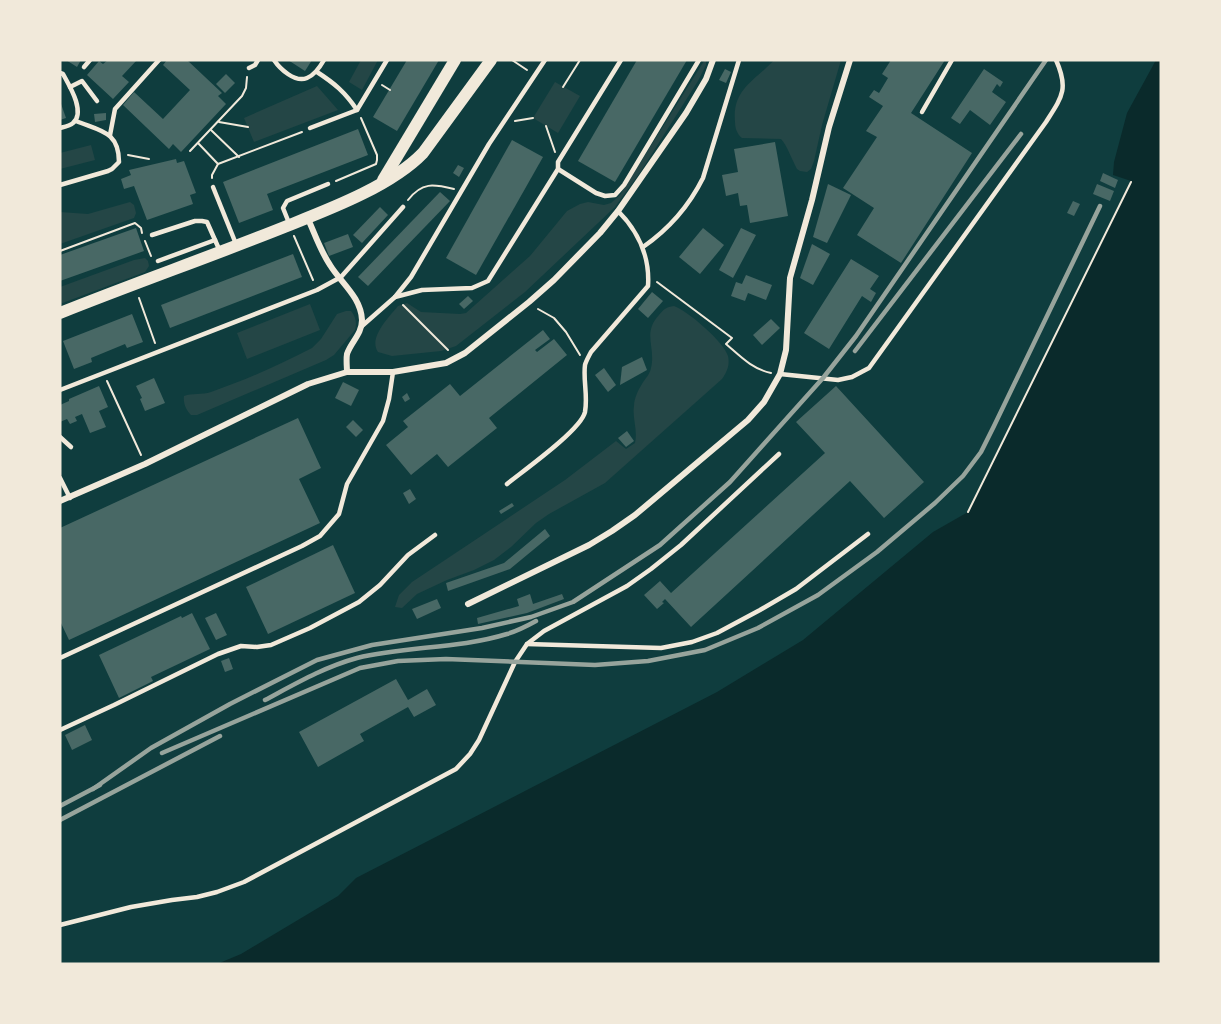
<svg xmlns="http://www.w3.org/2000/svg" width="1221" height="1024" font-family="Helvetica,sans-serif">
<style>
.green{fill:#244646}
.water{fill:#0a2a2b}
.building{fill:#486865}
.lines{fill:none;stroke-linecap:round;stroke-linejoin:round}
.path{stroke:#f1e9da;stroke-width:2}
.service{stroke:#f1e9da;stroke-width:4.5}
.minor{stroke:#f1e9da;stroke-width:6}
.secondary{stroke:#f1e9da;stroke-width:12}
.rail{stroke:#97a49c;stroke-width:4.5}
</style>
<rect width="100%" height="100%" fill="#0f3d3e"/>
<g class="green">
<polygon points="361,60 378,60 362,90 349,82"/>
<path d="M774,60H841L822,125L814,161L811,169L807,172L800,171L797,169C792,160 787,145 781,139L742,138C737,134 735,128 735,122C732,89 755,81 774,60Z"/>
<path d="M704,61H706V65L698,81L641,171L615,207L525,292L456,346L441,351L392,356L378,352C368,338 389,317 398,306L407,303L421,312L460,314L466,313L530,256L567,211L580,204L588,202L604,205L611,203L620,195Z"/>
<polygon points="555,82 580,96 558,133 533,118"/>
<polygon points="317,86 338,110 254,142 244,118"/>
<polygon points="91,145 95,160 60,169 60,153"/>
<polygon points="130,202 134,205 136,213 134,218 60,244 60,212 88,214"/>
<polygon points="145,258 148,261 149,266 145,272 60,304 60,287 134,260"/>
<polygon points="310,304 320,330 247,359 237,333"/>
<path d="M674,306C688,311 724,342 728,356C730,365 727,372 722,379L605,483L549,514L536,523L511,547L494,560L474,570L447,580L417,594L402,608L395,607L399,595L412,582L565,480L616,441L626,449L635,443C638,430 632,418 634,406C634,399 638,390 642,384C645,379 650,374 651,368C656,347 642,333 659,315C664,309 666,307 674,306Z"/>
<path d="M346,311H351C356,317 357,323 355,330L334,355L326,360L197,415H191C186,410 183,403 184,396C192,393 202,395 211,392C246,380 279,365 312,348L321,339L337,314Z"/>
</g>
<polygon class="water" points="1156,60 1161,60 1161,964 217,964 241,954 338,896 356,878 717,692 803,640 933,532 968,512 1131,181 1113,175 1114,162 1127,113"/>
<g class="building">
<polygon points="66,60 81,60 77,67"/>
<polygon points="108,60 137,60 122,76 129,82 113,99 87,75 99,61 103,64"/>
<polygon points="167,60 187,60 222,93 218,96 226,104 181,152 173,144 169,149 123,105 134,92 163,119 190,90 163,65"/>
<polygon points="288,60 312,60 305,71"/>
<polygon points="407,60 439,60 397,131 373,117"/>
<polygon points="637,60 687,60 615,182 578,161"/>
<polygon points="891,60 945,60 911,113 972,153 901,263 857,235 874,208 843,188 877,137 866,131 883,106 869,97 874,90 879,93 888,78 882,74"/>
<polygon points="725,69 731,72 726,83 719,80"/>
<polygon points="984,69 1003,82 1000,87 997,84 992,92 1006,102 990,125 970,110 960,124 951,118"/>
<polygon points="226,74 235,83 225,93 216,84"/>
<polygon points="60,101 66,118 60,120"/>
<polygon points="106,113 106,120 95,122 94,114"/>
<polygon points="358,129 368,155 267,194 273,210 239,223 223,182"/>
<polygon points="512,140 543,157 476,275 446,258"/>
<polygon points="775,142 788,216 750,223 747,205 740,206 738,193 726,196 722,175 738,172 734,149"/>
<polygon points="176,159 177,163 184,161 196,193 190,195 193,204 147,220 134,186 124,189 121,179 131,175 129,170"/>
<polygon points="458,165 464,168 459,177 453,173"/>
<polygon points="1103,173 1118,180 1115,188 1100,181"/>
<polygon points="828,184 851,195 827,243 813,237"/>
<polygon points="1097,184 1114,191 1110,201 1093,194"/>
<polygon points="440,192 450,201 368,286 358,277"/>
<polygon points="1073,201 1080,204 1074,216 1067,213"/>
<polygon points="380,207 388,215 362,243 353,235"/>
<polygon points="136,228 144,251 60,281 60,255"/>
<polygon points="703,228 724,245 700,274 679,257"/>
<polygon points="741,228 756,235 733,278 719,270"/>
<polygon points="348,234 353,247 329,256 324,243"/>
<polygon points="812,244 830,254 813,285 800,278"/>
<polygon points="293,254 302,277 170,328 161,305"/>
<polygon points="851,259 879,276 870,289 876,293 871,302 862,296 829,349 804,333"/>
<polygon points="746,275 772,285 766,300 748,293 745,301 731,296 736,282 742,284"/>
<polygon points="652,292 663,301 648,318 638,309"/>
<polygon points="468,296 473,301 464,309 459,304"/>
<polygon points="132,314 143,342 127,348 125,344 91,358 92,362 74,369 63,341"/>
<polygon points="771,319 780,328 762,345 753,335"/>
<polygon points="543,330 550,339 535,350 537,352 554,339 567,355 489,418 497,428 448,467 437,454 411,475 386,445 408,427 403,421 450,384 460,396"/>
<polygon points="642,357 647,370 620,385 622,367"/>
<polygon points="604,368 616,385 608,392 595,375"/>
<polygon points="154,378 165,403 145,411 140,399 142,398 136,386"/>
<polygon points="343,382 359,390 351,406 335,398"/>
<polygon points="99,386 108,407 99,411 106,427 90,433 82,414 75,417 77,421 70,424 67,419 60,422 60,405 69,401 69,399"/>
<polygon points="836,386 924,482 884,518 850,481 691,627 665,599 662,602 664,603 657,609 644,595 660,581 671,593 825,453 796,422"/>
<polygon points="407,393 410,399 405,402 402,397"/>
<polygon points="298,418 321,468 299,479 320,523 69,640 60,621 60,528"/>
<polygon points="353,420 363,430 356,437 346,427"/>
<polygon points="627,431 634,441 626,447 618,438"/>
<polygon points="410,489 416,499 409,504 403,493"/>
<polygon points="512,503 514,506 501,514 499,511"/>
<polygon points="545,529 550,536 510,569 448,591 446,583 504,563"/>
<polygon points="333,545 355,593 268,634 246,587"/>
<polygon points="530,594 533,604 562,594 564,599 527,613 478,624 477,618 519,606 517,599"/>
<polygon points="437,599 441,608 417,619 412,609"/>
<polygon points="192,613 210,649 151,677 153,681 119,698 99,655 181,616 182,618"/>
<polygon points="216,613 227,635 216,640 205,618"/>
<polygon points="229,658 233,669 225,672 221,661"/>
<polygon points="396,679 408,700 427,689 436,705 414,717 408,707 360,734 364,741 318,767 299,732"/>
<polygon points="85,725 92,740 72,750 65,735"/>
</g>
<g class="lines">
<g class="path">
<polyline points="512,60 527,70"/>
<polyline points="382,85 390,90"/>
<polyline points="563,87 580,60"/>
<polyline points="515,121 533,118"/>
<polyline points="219,122 248,127"/>
<polyline points="546,126 555,152"/>
<polyline points="211,130 239,157"/>
<polyline points="198,143 218,164"/>
<polyline points="190,151 242,96 246,88 247,77"/>
<polyline points="128,155 149,159"/>
<polyline points="212,178 212,175 218,164 302,132"/>
<polyline points="336,181 376,164 377,160 377,155 361,118"/>
<path d="M408,200C422,182 433,184 454,189"/>
<polyline points="294,236 313,280"/>
<polyline points="145,241 151,256"/>
<polyline points="60,251 135,223 141,228 142,233"/>
<path d="M657,282L732,338L726,344C740,356 752,369 771,373"/>
<polyline points="139,298 155,343"/>
<polyline points="403,305 448,350"/>
<polyline points="538,309 554,318 566,332 580,355"/>
<polyline points="107,381 141,455"/>
<polyline points="968,512 1131,182"/>
</g>
<g class="service">
<path d="M274,60C280,69 295,83 307,78C315,75 320,67 324,60"/>
<polyline points="84,67 90,60"/>
<polyline points="249,68 255,65 258,60"/>
<path d="M317,72C334,83 345,92 357,110"/>
<path d="M60,73L63,74C69,85 86,112 73,123C70,126 64,127 60,128"/>
<polyline points="70,87 82,81 97,101"/>
<polyline points="922,112 952,60"/>
<polyline points="310,128 357,110 387,60"/>
<polyline points="110,135 115,109 159,60"/>
<polyline points="558,169 596,193 605,196 615,195 624,185 699,60"/>
<path d="M60,185L108,171L112,169L119,162C119,131 100,131 76,121"/>
<polyline points="213,187 236,244"/>
<polyline points="289,223 283,208 287,201 328,184"/>
<polyline points="152,235 195,221 202,221 207,222 219,249"/>
<path d="M643,247C669,229 689,206 703,178L739,60"/>
<polyline points="158,261 215,240"/>
<polyline points="395,297 422,290 472,288 488,281 558,169 558,162 621,60"/>
<polyline points="362,326 395,297 411,277 489,144 545,60"/>
<path d="M780,374L838,380L852,377L869,368L1046,122C1062,97 1069,89 1056,60"/>
<polyline points="60,390 317,290 341,277 403,207"/>
<polyline points="60,437 71,447"/>
<polyline points="60,478 70,498"/>
<path d="M507,484C523,471 581,430 585,412C588,396 583,380 585,365C586,361 589,356 591,352L648,286C650,257 638,231 618,211"/>
<polyline points="527,644 661,648 692,642 717,633 760,610 796,589 868,534"/>
<polyline points="60,658 302,546 320,536 339,514 347,484 383,421 389,399 393,372"/>
<polyline points="60,730 114,705 218,654 241,646 257,647 271,645 310,628 359,602 380,585 408,555 435,535"/>
<polyline points="60,925 131,907 172,900 197,897 217,892 244,882 456,769 470,754 479,740 515,662 527,644 544,631 627,586 651,569 681,545 779,454"/>
</g>
<g class="minor">
<path d="M308,219C315,234 320,250 330,265C341,283 361,297 362,320C362,334 351,342 347,354C346,360 347,367 347,372"/>
<polyline points="60,501 145,464 308,384 347,372 393,372 446,363 465,353 529,302 554,280 600,233 618,211 686,113 706,79 713,60"/>
<polyline points="468,604 589,545 612,531 635,515 748,420 764,402 780,374 786,350 790,278 812,200 829,127 850,60"/>
</g>
<g class="secondary">
<polyline points="383,180 455,60"/>
<path d="M60,313C135,283 212,256 287,226C330,209 391,186 423,153L491,60"/>
</g>
<g class="rail">
<polyline points="855,351 1021,134"/>
<path d="M265,700C295,684 324,667 357,658C406,646 458,649 507,634C517,631 527,626 536,621"/>
<polyline points="162,753 360,668 398,661 446,659 595,665 648,661 705,650 758,628 818,595 877,552 935,503 963,476 981,452 994,426 1100,206"/>
<polyline points="93,789 151,748 230,704 317,660 372,645 482,628 531,617 573,602 660,545 730,482 823,378 856,336 1046,60"/>
<polyline points="60,806 100,785"/>
<polyline points="60,820 220,736"/>
</g>
</g>
<rect width="1221" height="1024" fill="none" stroke="#f1e9da" stroke-width="123"/>
</svg>
